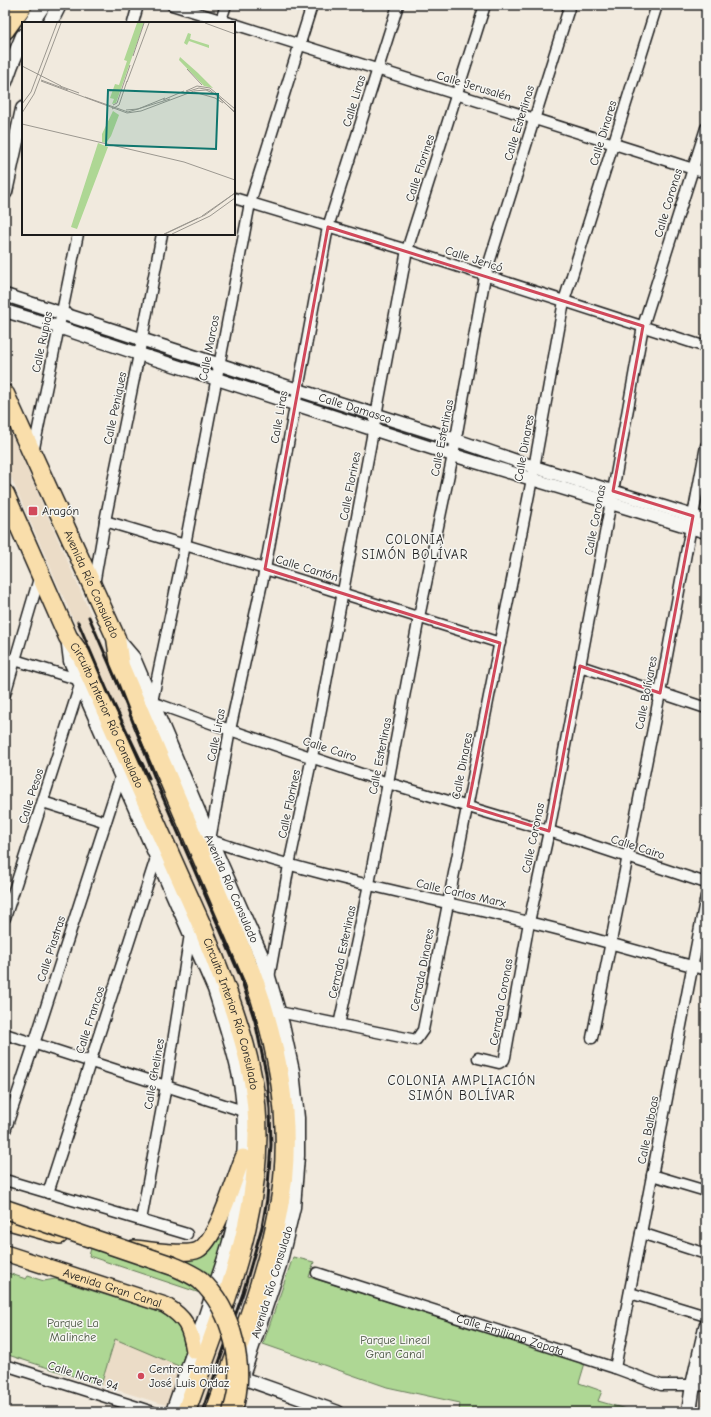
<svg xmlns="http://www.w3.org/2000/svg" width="711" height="1417" font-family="'Comic Neue',sans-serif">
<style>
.built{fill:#ebdcc7}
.green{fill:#aed794;stroke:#657a58}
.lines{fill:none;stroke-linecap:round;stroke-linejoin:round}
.minor-casing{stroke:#1c1c1c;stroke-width:13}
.tertiary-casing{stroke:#1c1c1c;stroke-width:15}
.secondary-casing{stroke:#1c1c1c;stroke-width:17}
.primary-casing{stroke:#1c1c1c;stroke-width:18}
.motorway-casing{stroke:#1c1c1c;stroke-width:21}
.minor{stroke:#f6f6f2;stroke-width:10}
.tertiary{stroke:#f6f6f2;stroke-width:12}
.secondary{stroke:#f6f6f2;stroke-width:14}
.primary{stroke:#f9deab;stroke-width:15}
.motorway{stroke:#f9deab;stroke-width:18}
.rail{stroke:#1c1c1c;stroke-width:3}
.motorway-bridge-casing{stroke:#1c1c1c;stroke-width:21;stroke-linecap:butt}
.motorway-bridge{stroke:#f9deab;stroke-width:18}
.marked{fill:none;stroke:#d1495b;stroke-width:3;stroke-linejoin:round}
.poi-dot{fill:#d1495b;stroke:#f6f6f2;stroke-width:1.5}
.labels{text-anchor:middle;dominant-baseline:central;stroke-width:3;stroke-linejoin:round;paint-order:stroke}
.street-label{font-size:12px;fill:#1c1c1c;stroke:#f6f6f2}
.poi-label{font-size:12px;fill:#1c1c1c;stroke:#f6f6f2;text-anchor:start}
.park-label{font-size:12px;fill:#485440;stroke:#f6f6f2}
.neighbourhood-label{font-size:13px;letter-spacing:1px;fill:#1c1c1c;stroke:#f6f6f2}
.inset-road{fill:none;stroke:#9c9890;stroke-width:1}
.view{fill:#0f766e;fill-opacity:0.15;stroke:#0f766e;stroke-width:2}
.inset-edge{fill:none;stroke:#1c1c1c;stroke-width:2}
</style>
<rect width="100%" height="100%" fill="#f1eade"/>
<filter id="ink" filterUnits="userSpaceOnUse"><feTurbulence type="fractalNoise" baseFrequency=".025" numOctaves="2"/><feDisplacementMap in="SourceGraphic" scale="8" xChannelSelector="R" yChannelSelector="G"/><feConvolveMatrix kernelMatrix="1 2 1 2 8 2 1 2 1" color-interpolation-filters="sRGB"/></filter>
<g filter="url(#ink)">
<g class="built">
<polygon points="5,418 139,725 241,967 259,1016 274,1093 276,1130 275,1164 271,1202 264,1238 247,1294 236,1290 262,1181 185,868 153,792 109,701 5,464"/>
<polygon points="223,1331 233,1334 206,1412 195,1412"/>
<polygon points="115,1339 177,1360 181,1367 169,1406 101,1385"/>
</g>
<g class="green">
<polygon points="224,1237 206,1295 89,1256 91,1248 187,1257 207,1250 216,1241"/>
<polygon points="293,1257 314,1262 309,1277 585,1363 579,1383 602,1391 598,1401 636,1412 459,1412 460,1403 387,1387 263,1344"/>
<polygon points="5,1272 26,1279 28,1276 44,1281 55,1279 159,1312 191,1329 181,1367 115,1339 101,1385 5,1354"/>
</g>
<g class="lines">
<g class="minor-casing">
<g id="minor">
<polyline points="172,5 230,23"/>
<polyline points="312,5 250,203 185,545 152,702 230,730 388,783 549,831 706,883"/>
<path d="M398,5L328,227L265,569L230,730L210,840C313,876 422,896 528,922C588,936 647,954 706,970"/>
<polyline points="133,23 138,5"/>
<polyline points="220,23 226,5"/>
<polyline points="234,24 706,173"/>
<polyline points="234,198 407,250 706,347"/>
<polyline points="33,453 78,234"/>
<polyline points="105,521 265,569 500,643"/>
<polyline points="94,585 105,521 139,354 162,234"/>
<polyline points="5,657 80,680"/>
<polyline points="580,666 706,708"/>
<polyline points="5,694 40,575"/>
<polyline points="43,802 106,822"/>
<polyline points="5,918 81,682"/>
<polyline points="269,978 289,865 312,757 407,250 485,5"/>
<polyline points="279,1012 416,1040 423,1030 532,479 564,301 657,5"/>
<polyline points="339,1025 369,884 419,617 453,455 485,276 570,5"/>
<polyline points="5,1034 243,1111"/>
<polyline points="592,1038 660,693 706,446"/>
<polyline points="478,1058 499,1063 504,1060 505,1057 529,922 549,831 613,491 643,326 706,128"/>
<polyline points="5,1131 34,1044 121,775"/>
<polyline points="652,1175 706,1191"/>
<polyline points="5,1180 187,1234"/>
<polyline points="48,1193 157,855"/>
<polyline points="141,1220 166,1086 190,934"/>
<polyline points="641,1233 706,1254"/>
<path id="s1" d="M317,1273L615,1368L661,1385H693"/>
<polyline points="630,1293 706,1316"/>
<polyline points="5,1365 153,1412"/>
<polyline points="615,1368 706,896"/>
</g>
</g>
<g class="tertiary-casing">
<g id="tertiary">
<path id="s2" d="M5,295L298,390L456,440L534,467L706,520"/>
<polyline points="5,311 58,327 139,354 453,455 706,532"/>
<polyline points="242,1378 338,1412"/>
<polyline points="693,1385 706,1384"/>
</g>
</g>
<g class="secondary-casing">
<g id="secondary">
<polyline points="31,23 43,5"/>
<polyline points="50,23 59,5"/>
<polyline points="5,82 11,65 23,36"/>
<polyline points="5,192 23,109"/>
<path d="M68,637L71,661L215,989C224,1018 234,1047 240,1077C249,1126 245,1181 233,1230C228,1253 219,1275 212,1297C200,1335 186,1374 173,1412"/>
<path id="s3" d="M116,638L133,658L210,840L263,960L282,1025L292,1071L297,1118V1156L293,1207L279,1265L240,1382"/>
<polyline points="689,1412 693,1385 706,1327"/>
</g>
</g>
<g class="primary-casing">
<g id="primary">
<polyline points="5,1221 60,1236"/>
<path d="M134,1248C149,1249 186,1256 198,1250C217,1240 235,1177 243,1157"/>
<path id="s4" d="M5,1253L165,1305C186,1318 190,1327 194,1351"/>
</g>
</g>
<g class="motorway-casing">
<g id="motorway">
<polyline points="5,30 23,5"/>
<path id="s5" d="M5,394L116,638L120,666L253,977C276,1041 290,1110 283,1179C274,1258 241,1338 215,1412"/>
<path id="s6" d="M5,494L68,637L81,655L202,926C222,977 243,1027 253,1081C273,1197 223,1306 186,1412"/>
</g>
</g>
<use href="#minor" class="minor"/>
<use href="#tertiary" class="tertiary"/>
<use href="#secondary" class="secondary"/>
<use href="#primary" class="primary"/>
<use href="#motorway" class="motorway"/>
<g class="rail">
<polyline points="5,10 9,5"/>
<polyline points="89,617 118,684 158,786 241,978 255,1021 266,1073 270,1109 271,1145 267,1199 262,1227 243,1293 202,1412"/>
<polyline points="78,622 107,690 149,778"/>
</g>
<g class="motorway-bridge-casing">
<path id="motorway-bridge" d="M5,1209L173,1266C182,1270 192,1274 200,1280C233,1310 247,1370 232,1412"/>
</g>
<use href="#motorway-bridge" class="motorway-bridge"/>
</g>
</g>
<path class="marked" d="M328,227L643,326L613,491L693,516L660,693L580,666L549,831L468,806L500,643L265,569Z"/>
<g class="poi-dot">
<rect x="28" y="506" width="10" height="10" rx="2"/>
<circle cx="141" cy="1376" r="4"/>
</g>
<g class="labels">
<g class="street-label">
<text transform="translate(474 86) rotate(17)">Calle Jerusalén</text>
<text transform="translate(354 101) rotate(-73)">Calle Liras</text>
<text transform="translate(519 123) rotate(-73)">Calle Esterlinas</text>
<text transform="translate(603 133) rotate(-73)">Calle Dinares</text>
<text transform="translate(420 168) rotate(-72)">Calle Florines</text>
<text transform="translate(668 203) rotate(-73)">Calle Coronas</text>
<text transform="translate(474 259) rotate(18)">Calle Jericó</text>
<text transform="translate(42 342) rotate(-78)">Calle Rupias</text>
<text transform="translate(209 348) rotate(-79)">Calle Marcos</text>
<text transform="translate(115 408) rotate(-78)">Calle Peniques</text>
<text stroke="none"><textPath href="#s2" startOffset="368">Calle Damasco</textPath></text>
<text transform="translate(279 417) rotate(-80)">Calle Liras</text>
<text transform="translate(442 438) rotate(-79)">Calle Esterlinas</text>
<text transform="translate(524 448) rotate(-80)">Calle Dinares</text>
<text transform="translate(350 486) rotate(-79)">Calle Florines</text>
<text transform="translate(595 520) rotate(-79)">Calle Coronas</text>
<text transform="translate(307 568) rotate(17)">Calle Cantón</text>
<text stroke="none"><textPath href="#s5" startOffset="209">Avenida Río Consulado</textPath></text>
<text transform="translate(646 693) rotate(-79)">Calle Bolívares</text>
<text stroke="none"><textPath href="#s6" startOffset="244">Circuito Interior Río Consulado</textPath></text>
<text transform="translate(216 735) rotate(-79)">Calle Liras</text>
<text transform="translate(330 749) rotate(18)">Calle Cairo</text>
<text transform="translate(380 756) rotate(-79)">Calle Esterlinas</text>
<text transform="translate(462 766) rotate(-79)">Calle Dinares</text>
<text transform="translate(31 796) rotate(-72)">Calle Pesos</text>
<text transform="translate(289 804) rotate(-78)">Calle Florines</text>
<text transform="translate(533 838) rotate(-78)">Calle Coronas</text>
<text transform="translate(638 847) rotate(18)">Calle Cairo</text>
<text stroke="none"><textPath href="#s3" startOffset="277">Avenida Río Consulado</textPath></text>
<text transform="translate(461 893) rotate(13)">Calle Carlos Marx</text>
<text transform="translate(51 949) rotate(-72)">Calle Piastras</text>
<text transform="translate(342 952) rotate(-78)">Cerrada Esterlinas</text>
<text transform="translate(422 970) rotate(-79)">Cerrada Dinares</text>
<text transform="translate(501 1002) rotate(-80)">Cerrada Coronas</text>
<text stroke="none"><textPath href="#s6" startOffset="568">Circuito Interior Río Consulado</textPath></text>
<text transform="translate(90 1020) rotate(-72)">Calle Francos</text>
<text transform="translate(154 1074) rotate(-80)">Calle Chelines</text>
<text transform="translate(648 1130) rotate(-79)">Calle Balboas</text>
<text transform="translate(272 1282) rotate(-73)">Avenida Río Consulado</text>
<text stroke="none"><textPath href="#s4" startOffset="113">Avenida Gran Canal</textPath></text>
<text stroke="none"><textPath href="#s1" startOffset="203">Calle Emiliano Zapata</textPath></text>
<text transform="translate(83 1376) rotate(18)">Calle Norte 94</text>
</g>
<g class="poi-label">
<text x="42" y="511">Aragón</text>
<text x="149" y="1369">Centro Familiar<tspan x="149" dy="14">José Luis Ordaz</tspan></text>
</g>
<g class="park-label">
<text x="73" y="1323">Parque La<tspan x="73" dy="14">Malinche</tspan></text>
<text x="395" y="1340">Parque Lineal<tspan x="395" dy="14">Gran Canal</tspan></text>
</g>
<g class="neighbourhood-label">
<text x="415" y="539">COLONIA<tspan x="415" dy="15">SIMÓN BOLÍVAR</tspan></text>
<text x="462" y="1080">COLONIA AMPLIACIÓN<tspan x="462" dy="15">SIMÓN BOLÍVAR</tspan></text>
</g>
</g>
<g transform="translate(22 22)">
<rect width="213" height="213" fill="#f1eade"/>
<path d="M115,1H122L94,81L90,82L92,77L88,76L93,62L97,63L105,39L102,38ZM166,11L169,12L168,17L187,23V26L167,19L165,23L162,21ZM158,35L176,51L191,66L182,64L157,38ZM91,89L97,93L89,114L84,121L80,120V112ZM76,121L86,125L55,207L49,205Z" fill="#aed794"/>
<path class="inset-road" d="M183,1L213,12M111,34L122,1M0,44L39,64M165,47L180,63M19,58L46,68M19,59L105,91L119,89L172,69L184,68L195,73L213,91M105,60L127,1M38,64L57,71M164,69L175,64L188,66L213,87M164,70L177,66L188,68L213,90M172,70L193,76L201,81M63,75L106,90L148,77M141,78L162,69M0,82L9,70L35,1M91,83L95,81L108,43M90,87L97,83L105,59M104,88L116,87L143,76M0,91L12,72L39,1M0,102L162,140L213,158M180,194L213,171M142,212L176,196M143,212L183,193L213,171M150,212L188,194L213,176"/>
<path class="view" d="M86,68L196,72L194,127L84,123Z"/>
<rect width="213" height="213" class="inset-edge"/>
</g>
<rect width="711" height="1417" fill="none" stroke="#f6f6f2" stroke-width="20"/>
<rect x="10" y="10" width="691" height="1397" fill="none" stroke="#1c1c1c" stroke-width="1.5" filter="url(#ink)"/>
</svg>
